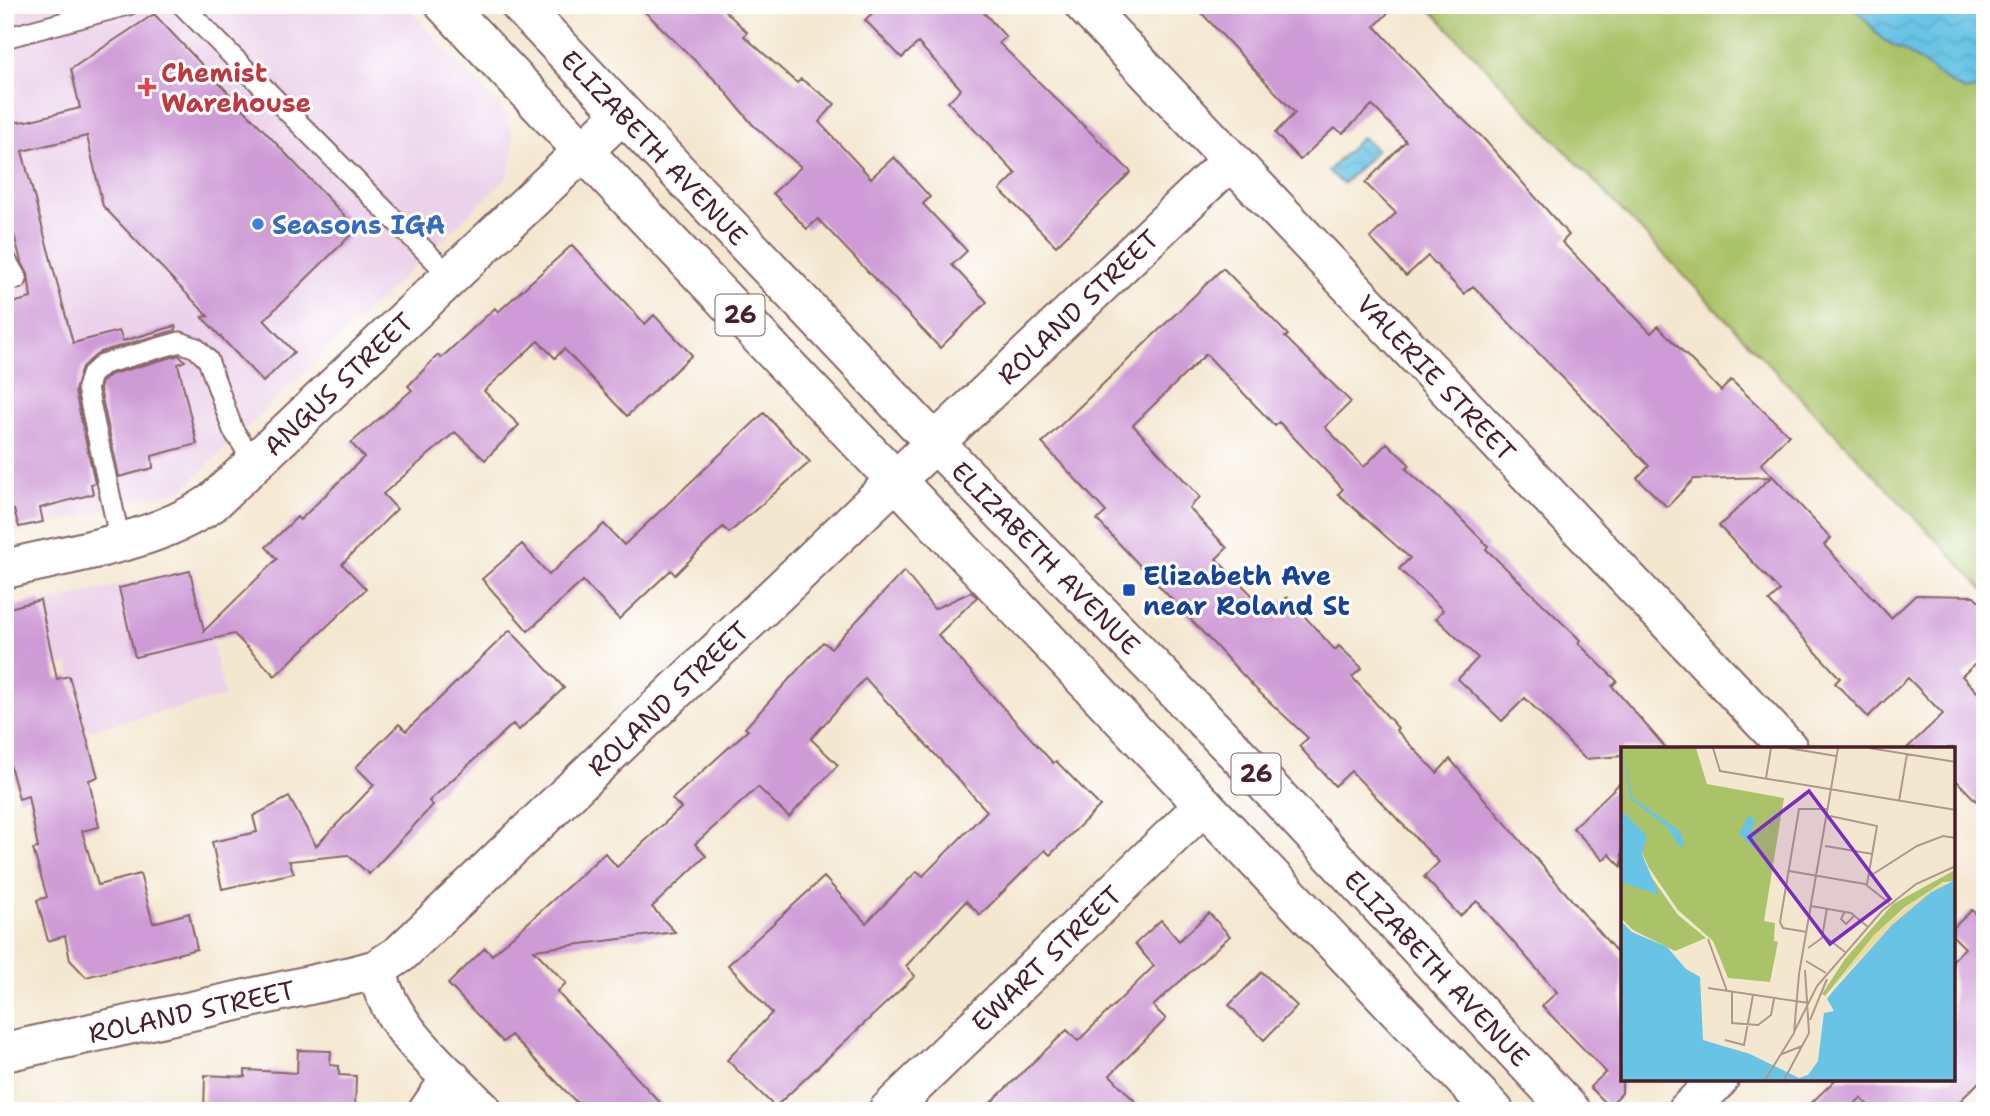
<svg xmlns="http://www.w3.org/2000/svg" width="1990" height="1116" viewBox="0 0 1990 1116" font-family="'Shantell Sans',sans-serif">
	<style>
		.built { fill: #ecd1ea }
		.green { fill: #aac369; stroke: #7a714a; stroke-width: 2 }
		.water { fill: url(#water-waves); stroke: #597188; stroke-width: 2 }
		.building { fill: #cf9bd7 }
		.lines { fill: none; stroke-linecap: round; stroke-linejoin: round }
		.service-casing { stroke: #866565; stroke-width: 23 }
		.minor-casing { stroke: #866565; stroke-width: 42 }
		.trunk-casing { stroke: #866565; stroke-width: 42 }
		.service { stroke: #fff; stroke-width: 19 }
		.minor { stroke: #fff; stroke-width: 38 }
		.trunk { stroke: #fff; stroke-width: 38 }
		.health-dot { fill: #e0444e; stroke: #fff; stroke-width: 2.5 }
		.shop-dot { fill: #3f7fe0; stroke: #fff; stroke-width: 2.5 }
		.transit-dot { fill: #1a4fb4; stroke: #fff; stroke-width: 2.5 }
		.labels { text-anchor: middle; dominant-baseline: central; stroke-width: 6; stroke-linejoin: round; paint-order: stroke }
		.shield { fill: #fff; stroke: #80626b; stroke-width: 2 }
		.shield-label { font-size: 24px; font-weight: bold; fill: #4a1f2b }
		.health-label { font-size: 26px; font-weight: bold; fill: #be3a42; stroke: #fff; text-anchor: start }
		.street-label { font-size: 26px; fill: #4a1f2b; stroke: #fff }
		.shop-label { font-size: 26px; font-weight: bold; fill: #366cbe; stroke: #fff; text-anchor: start }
		.transit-label { font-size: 26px; font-weight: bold; fill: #164399; stroke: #fff; text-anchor: start }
		.inset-road { fill: none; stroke: #b0978e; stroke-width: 2 }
		.view { fill: #7b2cbf; fill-opacity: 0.15; stroke: #7b2cbf; stroke-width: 3.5 }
		.inset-edge { fill: none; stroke: #4a1f2b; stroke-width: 3.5 }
	</style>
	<defs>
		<pattern id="water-waves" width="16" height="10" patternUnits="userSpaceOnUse" patternTransform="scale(1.75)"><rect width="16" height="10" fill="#68c3e5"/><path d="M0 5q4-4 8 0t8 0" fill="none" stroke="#5ca7c5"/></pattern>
	</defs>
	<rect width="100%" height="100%" fill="#fff"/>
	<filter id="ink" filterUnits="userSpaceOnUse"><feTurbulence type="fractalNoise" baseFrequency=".0143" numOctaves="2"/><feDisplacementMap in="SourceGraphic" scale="14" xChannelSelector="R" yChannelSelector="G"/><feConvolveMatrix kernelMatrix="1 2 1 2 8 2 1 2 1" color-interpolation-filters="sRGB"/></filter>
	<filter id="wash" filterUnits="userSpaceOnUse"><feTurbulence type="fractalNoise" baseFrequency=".00686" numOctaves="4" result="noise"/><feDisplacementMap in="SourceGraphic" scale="28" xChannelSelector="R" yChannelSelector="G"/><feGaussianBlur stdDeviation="1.57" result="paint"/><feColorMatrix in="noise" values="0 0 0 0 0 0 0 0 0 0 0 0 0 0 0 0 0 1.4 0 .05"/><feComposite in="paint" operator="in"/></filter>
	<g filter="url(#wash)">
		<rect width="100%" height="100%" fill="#f4e7d0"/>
		<!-- built -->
		<path class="built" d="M5,5H405L505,113L512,130L513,151L508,176L183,489L5,536Z
			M194,568L225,697L85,731L68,664L5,679V612Z"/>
		<!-- green -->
		<path class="green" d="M1426,5H1985V591Z"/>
		<!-- water -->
		<path class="water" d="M1852,5H1985V87L1965,91L1951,84L1907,52L1882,39Z
			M1362,137L1377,150L1343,184L1328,171Z"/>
		<g id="blocks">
			<!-- building -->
			<path class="building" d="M638,5H719L747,32L744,36L797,83L801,79L835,104L819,122L871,178L894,157L930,197L923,204L967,251L952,265L987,302L940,348L818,219L807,229L773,193L801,167L752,124L720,85Z
				M881,5H977L1006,37L999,43L1131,172L1056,246L1000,190L1016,174L948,102L961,89L918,43L902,58L865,20Z
				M1194,5H1396L1375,26L1439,97L1483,138L1569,235L1562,242L1651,333L1658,326L1721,391L1731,380L1789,435L1761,464L1831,538L1824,545L1891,618L1916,595L1974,596L1985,607V655L1962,676L1985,700V810L1953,777V748H1907L1943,714L1908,678L1868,717L1835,683L1840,678L1769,601L1780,591L1719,526L1771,477L1694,479L1667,507L1637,478L1649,466L1473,286L1464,294L1428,256L1406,276L1370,238L1396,213L1365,183L1406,141L1372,105L1343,133L1334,128L1300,160L1275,133L1295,113Z
				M154,14L357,229L264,320L294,352L263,382L202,317L208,316L103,206L87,136L22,151L73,343L119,331L123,341L175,326L176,330L100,352L82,367L75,391L95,483L91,484L93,494L40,508L43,522L19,527L14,510L5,512V305L31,298L28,274L21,261L10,220L5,222V123L27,121L80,108L71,69Z
				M572,245L645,324L654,315L692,355L627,416L564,349L555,358L538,341L484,391L519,425L485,460L455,432L383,494L397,509L342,564L366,589L275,676L234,634L135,657L119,588L190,571L204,631L277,559L266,547L297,517L300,520L364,457L351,443L412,390L408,386L438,355L441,358L495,308L498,312Z
				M1223,268L1288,335L1285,337L1351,402L1325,427L1364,467L1387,443L1410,465L1406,469L1454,512L1488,546L1486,549L1580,640L1578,643L1617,681L1612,686L1666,748H1622V756L1585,759L1525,698L1502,721L1458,679L1478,658L1436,618L1443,610L1399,569L1410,558L1338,494L1343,489L1279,422L1275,426L1206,354L1133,425L1200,497L1189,508L1227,548L1216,559L1270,613L1287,597L1335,650L1339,646L1362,668L1352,677L1398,728L1396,730L1437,773L1450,759L1622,958V1093L1609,1106L1590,1087L1606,1072L1542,1006L1557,992L1477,901L1460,916L1424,877L1439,862L1351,771L1335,786L1299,746L1308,738L1257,690L1097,520L1106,512L1042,443Z
				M179,355L185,361L178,364L197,444L152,456L153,468L119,477L100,389L102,382L109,375Z
				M764,413L810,462L729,533L723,527L675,575L671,570L619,619L583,581L528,631L482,579L522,544L549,575L604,524L624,545Z
				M904,571L934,609L971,592L977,597L938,635L1053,763L1056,761L1100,806L1050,855L1045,850L980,915L966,901L906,966L915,976L775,1107L727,1060L772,1013L728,965L824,877L866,923L917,871L923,876L987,811L865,678L811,739L838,765L789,817L758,787L695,844L706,856L652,907L675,932L534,950L566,983L557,992L668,1111H585L511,1035L503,1042L448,984L485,948L492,955L605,853L617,867L681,808L672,799L748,730L745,728L823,642L831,648Z
				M40,600L57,679L69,676L98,777L89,780L99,827L82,831L98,885L140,874L153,923L189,913L197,949L86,977L70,960L65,936L48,941L37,900L47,897L33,849L38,848L28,796L19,799L5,746V609Z
				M510,630L564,688L519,730L513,724L429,801L433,805L369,874L348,855L289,861L294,873L222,889L212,842L257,832L253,816L289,797L316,846L374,785L356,767L399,724L406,731Z
				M1622,781V867L1609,854L1603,860L1573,828Z
				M1972,910L1985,924V1076L1950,1111H1873L1861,1098L1847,1111H1803L1836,1079H1953V960L1965,948L1953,936V928Z
				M1209,913L1230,936L1153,1006L1166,1019L1110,1075L1144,1111H982L1067,1030L1078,1041L1154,966L1135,944L1161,920L1179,941Z
				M1262,972L1297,1006L1264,1040L1229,1005Z
				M298,1050L331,1051L330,1065L339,1066V1075L356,1076L355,1111H204L205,1075L245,1077V1070L297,1073Z"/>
		</g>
	</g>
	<g filter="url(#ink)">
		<use href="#blocks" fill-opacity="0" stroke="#866565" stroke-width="2"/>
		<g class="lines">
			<defs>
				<path id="service" d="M182,5L452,278
					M5,38L128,5
					M5,258L17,279
					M120,541L87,388L91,375L103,364L180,342L196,348L208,360L233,430L255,463"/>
				<g id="minor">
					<path id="s1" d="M1084,5L1788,748"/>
					<path id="s2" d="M5,569C74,552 153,543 212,503L622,114"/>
					<path d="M377,969C388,1027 444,1070 483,1111"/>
					<path id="s3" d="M5,1052L355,975L377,969L400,954L1231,160"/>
					<path d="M428,1111L451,1078"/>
					<path id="s4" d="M888,1111L1204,805"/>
					<path d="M1687,1111L1719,1079"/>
				</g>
				<g id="trunk">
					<path d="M445,5L1494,1111"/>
					<path id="s5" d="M520,5L935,443L1248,765L1571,1111"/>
				</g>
			</defs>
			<!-- service casing -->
			<use href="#service" class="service-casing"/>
			<!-- minor casing -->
			<use href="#minor" class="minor-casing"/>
			<!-- trunk casing -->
			<use href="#trunk" class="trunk-casing"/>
			<!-- service -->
			<use href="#service" class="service"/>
			<!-- minor -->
			<use href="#minor" class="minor"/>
			<!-- trunk -->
			<use href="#trunk" class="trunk"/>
		</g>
	</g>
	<!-- markers -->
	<path class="health-dot" d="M143.5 76.5h7v7h7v7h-7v7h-7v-7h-7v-7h7z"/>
	<circle class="shop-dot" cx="258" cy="224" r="7"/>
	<rect class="transit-dot" x="1122" y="583" width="14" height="14" rx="3.5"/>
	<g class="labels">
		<!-- shield labels -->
		<g class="shield">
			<rect x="715.5" y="294.5" width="49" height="41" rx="5"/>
			<rect x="1231.5" y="753.5" width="49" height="41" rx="5"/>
		</g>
		<g class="shield-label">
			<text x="740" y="315">26</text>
			<text x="1256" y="774">26</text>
		</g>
		<!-- health labels -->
		<g class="health-label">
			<text x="161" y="72">Chemist<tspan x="161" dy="30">Warehouse</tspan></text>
		</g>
		<!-- street labels -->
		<g class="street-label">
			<text stroke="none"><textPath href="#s5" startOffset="196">ELIZABETH AVENUE</textPath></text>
			<text stroke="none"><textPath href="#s3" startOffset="1346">ROLAND STREET</textPath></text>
			<text stroke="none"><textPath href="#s1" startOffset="513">VALERIE STREET</textPath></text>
			<text stroke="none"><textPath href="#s2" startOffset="392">ANGUS STREET</textPath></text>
			<text stroke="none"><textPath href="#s5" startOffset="763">ELIZABETH AVENUE</textPath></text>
			<text stroke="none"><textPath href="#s3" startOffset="779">ROLAND STREET</textPath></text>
			<text stroke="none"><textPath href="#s4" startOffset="220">EWART STREET</textPath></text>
			<text stroke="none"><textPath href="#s5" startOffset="1330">ELIZABETH AVENUE</textPath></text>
			<text stroke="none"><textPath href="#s3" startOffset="191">ROLAND STREET</textPath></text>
		</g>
		<!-- shop labels -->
		<g class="shop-label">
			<text x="272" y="224">Seasons IGA</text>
		</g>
		<!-- transit labels -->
		<g class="transit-label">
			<text x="1143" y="575">Elizabeth Ave<tspan x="1143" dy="30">near Roland St</tspan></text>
		</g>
	</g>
	<!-- overview -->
	<g transform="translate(1621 747)">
		<rect width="334" height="334" fill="#f4e7d0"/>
		<path d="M0,1H75L86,37L163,51L143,174L154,176L153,194L157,195L149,235L107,231L92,194L57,163L28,121L0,61Z" fill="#aac369"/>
		<path d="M0,65L27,125L57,168L85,191L54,204L12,183L0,171Z" fill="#aac369"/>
		<path d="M331,132L270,179L204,249L253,188L304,145Z" fill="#eeda9e"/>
		<path d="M334,123V134L322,135L284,160L253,188L204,249L201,247L224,212L272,157Z" fill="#aac369"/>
		<path d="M2,1L11,50L59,84L64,99H58L46,80L9,51ZM0,63L26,89L21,107L38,148L0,135ZM128,68L135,74L130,82L134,88L132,100L118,87ZM334,133V333H0V174L11,185L46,200L65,222L79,230L82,293L129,307L178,331L187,328L197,314L203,266L213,264L206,252L212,244L270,179L309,146Z" fill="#68c3e5"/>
		<path class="inset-road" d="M92,1L99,24L335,63M167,1L215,9M248,1L335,15M145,31L150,1M278,54L286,7M209,69L256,79L246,137M204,99L252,107M168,124L244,137L268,156M249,129L296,99L322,89L335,91M190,159L230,166L247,180M224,164L220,172L225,177L233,169M186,185L162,181L159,175L178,62H206M202,188L224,205M87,192L106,244M187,201L201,191L206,161M185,214L205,226M87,241L188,256M111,245V276L137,278L150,268L153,252M189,273L206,232M173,285L196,239L261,164L295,137L335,119M104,293L123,298L132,248M161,307L181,299M144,333L173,286L178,227L217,1M163,333L188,286L184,223"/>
		<path class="view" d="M188,44L269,152L209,197L128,90Z"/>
		<rect width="334" height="334" class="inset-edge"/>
	</g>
	<!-- margin -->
	<rect width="1990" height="1116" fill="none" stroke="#fff" stroke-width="28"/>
</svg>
